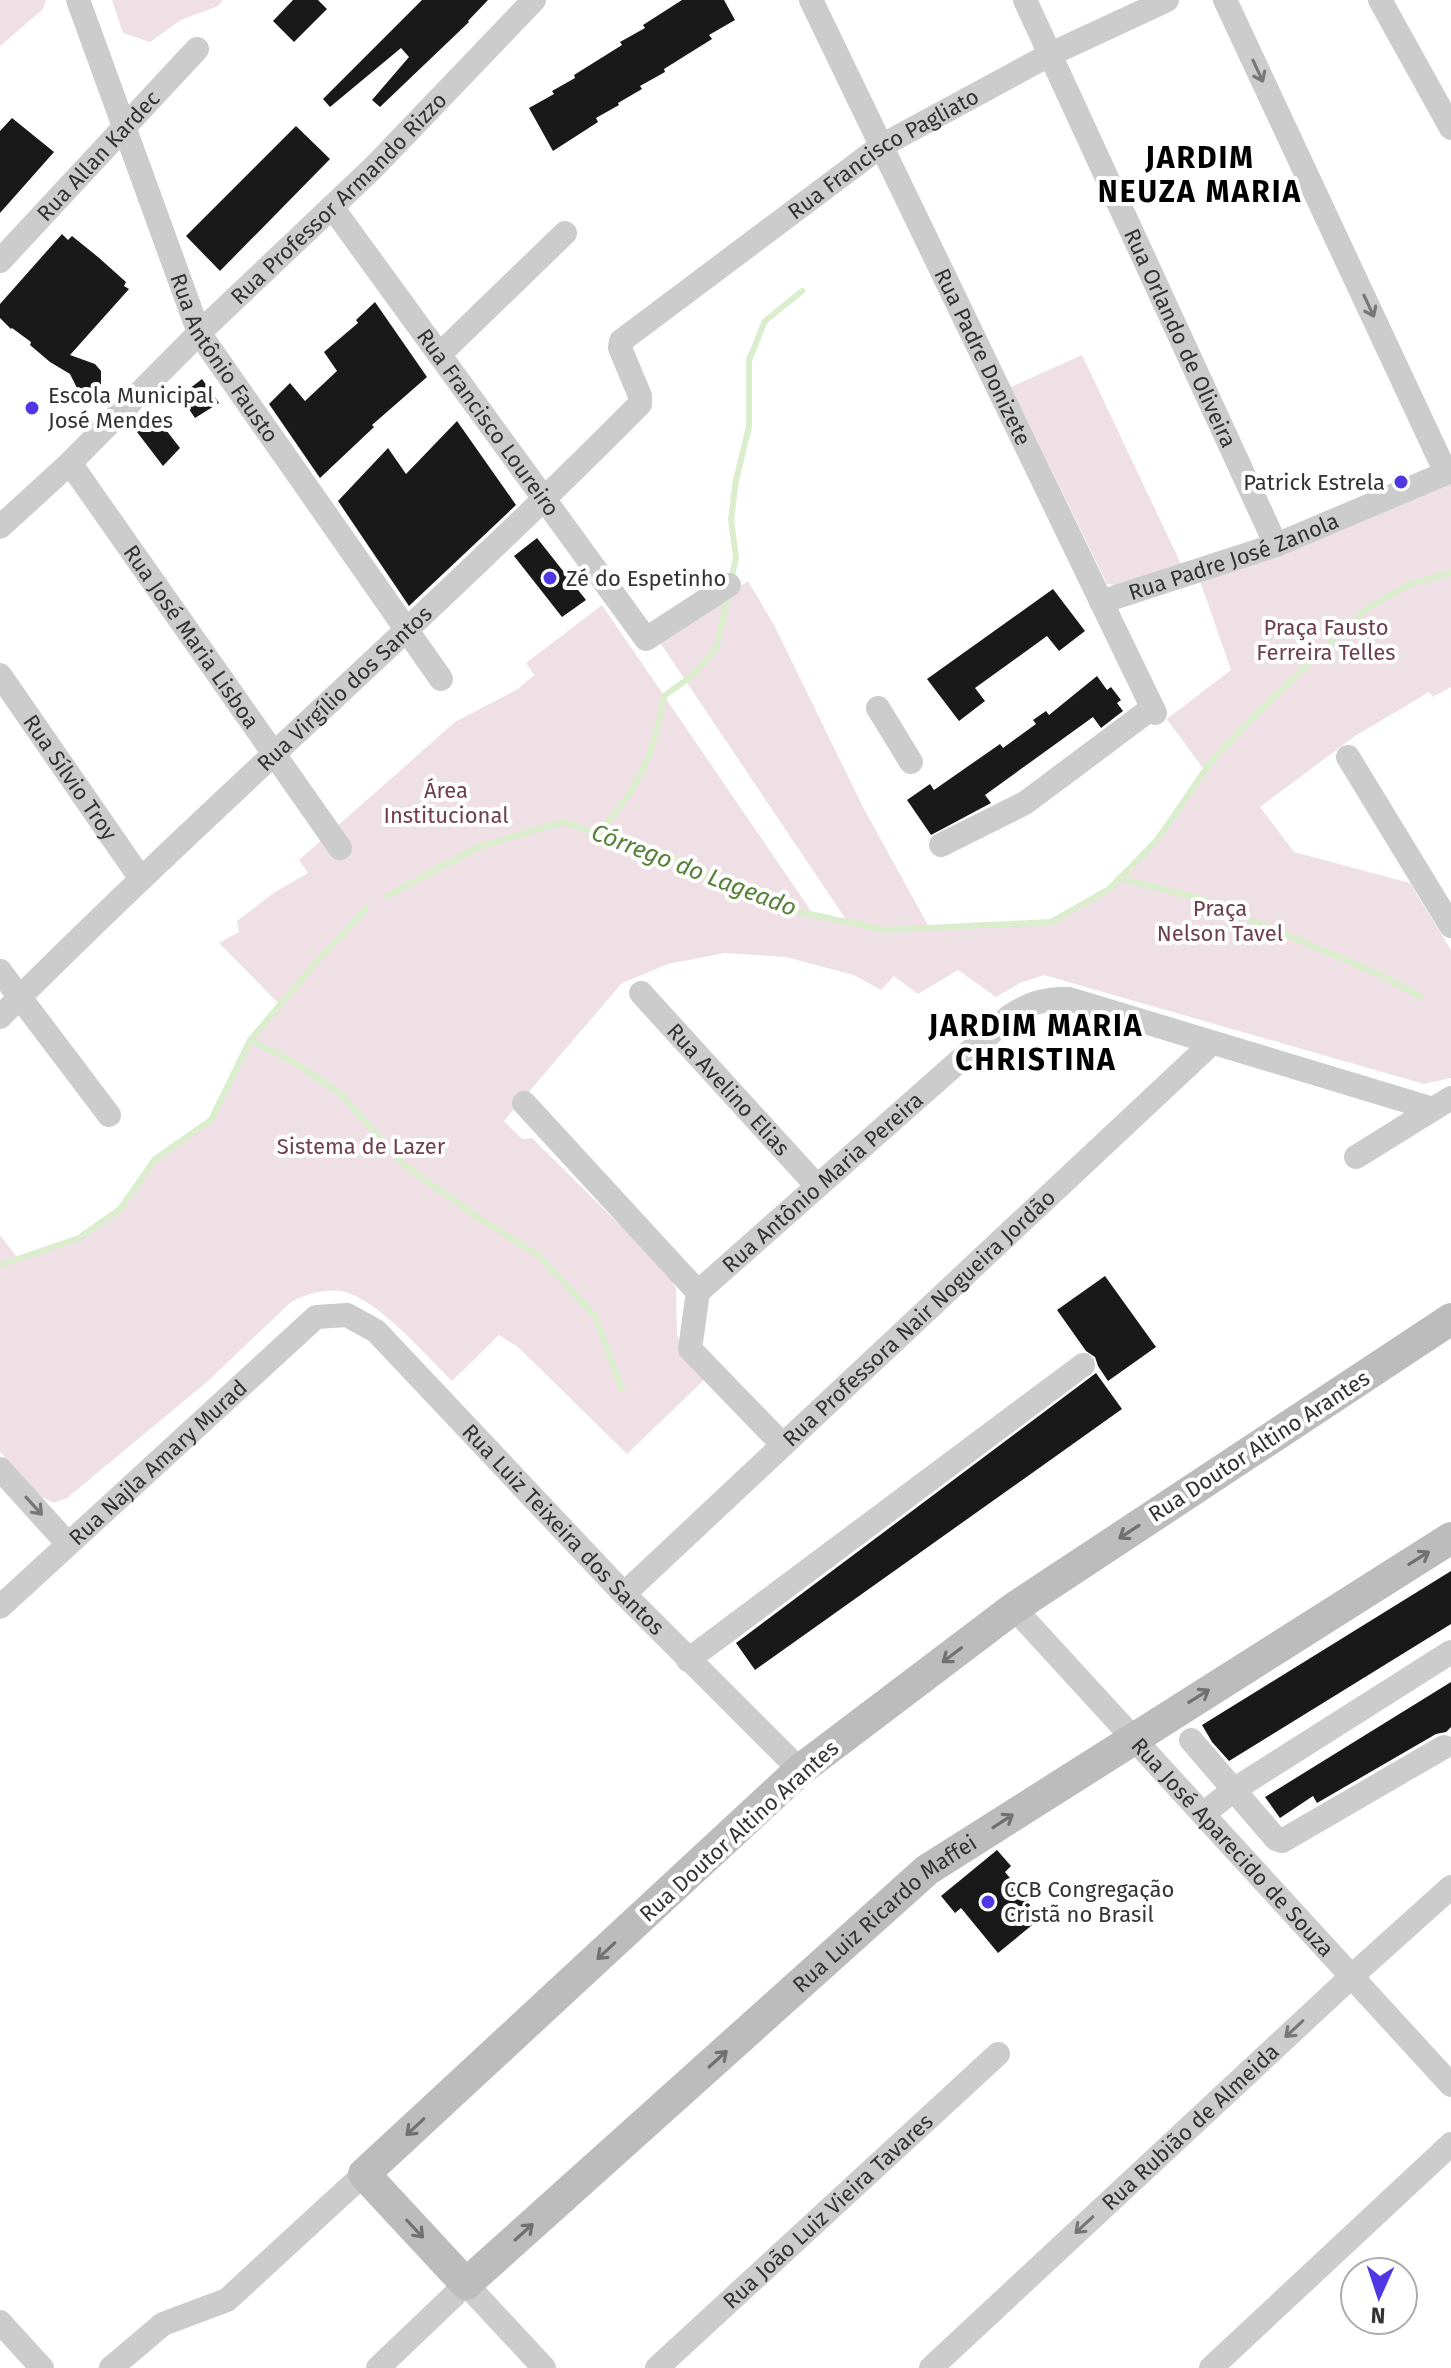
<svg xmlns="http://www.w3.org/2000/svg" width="1451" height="2368" viewBox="0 0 1451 2368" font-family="'Fira Sans',sans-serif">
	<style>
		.green { fill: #eee0e5 }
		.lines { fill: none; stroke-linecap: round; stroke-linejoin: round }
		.stream { stroke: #daedcd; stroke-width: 6 }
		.building { fill: #191919 }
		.street { stroke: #ccc; stroke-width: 24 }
		.secondary { stroke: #bcbcbc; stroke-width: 32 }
		.oneway { stroke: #777 }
		.oneway2 { stroke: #707070 }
		.poi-dot { fill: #4f38e4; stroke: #fff; stroke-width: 3 }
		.labels { text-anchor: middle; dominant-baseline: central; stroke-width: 8; stroke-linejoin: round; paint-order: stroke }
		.street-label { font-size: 22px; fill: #323232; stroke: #fff }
		.poi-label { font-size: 22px; fill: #323232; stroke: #fff; text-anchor: start }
		.park-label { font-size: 22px; fill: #6e3e4b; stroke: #fff }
		.water-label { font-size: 24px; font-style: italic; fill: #558138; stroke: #fff }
		.district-label { font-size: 30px; font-weight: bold; letter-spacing: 2px; fill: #000; stroke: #fff }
	</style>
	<rect width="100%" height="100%" fill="#fff"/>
	<!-- green -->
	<path class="green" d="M0,0H46L43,9L0,46Z
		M112,0H223L218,6L181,20L150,42L123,33Z
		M1082,355L1181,564L1123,586L1107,584L1011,387Z
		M1451,482V687L1433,697L1429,692L1355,736L1260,807L1294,852L1410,883L1451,950V1078L1424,1084L1044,975L1020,983L996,997L958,970L918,994L894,976L881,990L854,975L786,957L725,953L668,964L622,983L504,1121L522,1139L532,1138L666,1271L676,1288L677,1335L686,1354L706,1378L627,1454L518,1347L499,1335L452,1381C426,1355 385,1308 351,1294C332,1286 308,1293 291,1302L208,1381L67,1498L54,1503L40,1496L0,1452V1235L18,1259L79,1238L120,1209L155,1159L211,1120L250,1040L280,1005L219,943L239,932L237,921L275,892L308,873L299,860L455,722L518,689L534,675L526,663L602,605L813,914L847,921L659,641L748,581L774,625L864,809L929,927L1051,922L1109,889L1157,840L1205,771L1167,719L1231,670L1200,581Z"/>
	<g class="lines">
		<!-- stream -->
		<path class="stream" d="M731,580L736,558L731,519L736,480L749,427V360L765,321L802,291
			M598,833C640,786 652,758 664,696L693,675L716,649L728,595
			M1119,878L1202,899L1381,975L1421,997
			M387,896L478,847L563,822L675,859L777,907L884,930L1051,922L1109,889L1157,840L1210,763L1251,719L1366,609L1410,584L1451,573
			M250,1040L290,1060L340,1093L403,1164L479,1218L538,1255L595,1316L622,1389
			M0,1265L79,1238L120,1209L155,1159L211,1120L250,1040L314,965L366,909"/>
	</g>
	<!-- building -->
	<path class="building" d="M293,0H318L327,9L294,42L273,21Z
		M422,0H488L468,21L469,22L380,107L372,100L409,57L401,48L330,107L323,99Z
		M682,0H724L735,20L709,35L712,39L664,69L665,72L640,86L642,89L618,103L619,105L596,118L598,122L553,151L529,108L554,94L552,91L575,78L574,75L622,45L620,42L645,28L643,25Z
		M12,118L54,152L0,213V131Z
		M296,126L330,159L220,271L186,236Z
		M62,234L68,240L72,236L98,257L126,282L124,286L129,289L70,355L95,364L101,371V384L91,392L77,388L70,374L50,362L30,345L31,342L12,328L11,329L0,318V304Z
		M375,302L427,377L372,425L374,427L320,478L269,404L290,383L305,401L337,371L324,352L358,323L356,320Z
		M202,379L219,403L195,418L180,396Z
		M156,417L180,448L163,466L137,432Z
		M457,421L516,505L409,606L338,501L388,448L406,474Z
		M537,538L586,600L562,617L514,556Z
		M1053,589L1085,631L1059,651L1047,636L975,688L985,701L959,721L927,679Z
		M1097,676L1107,690L1111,687L1121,700L1117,703L1123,711L1101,728L1093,717L985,795L991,803L931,835L907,800L930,784L934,790L1000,744L1003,748L1036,724L1033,720L1046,711L1049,715Z
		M1105,1276L1156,1347L1108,1381L1098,1366L1095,1357L1086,1351L1057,1310Z
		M1096,1373L1122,1409L755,1670L736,1643Z
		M1451,1571V1624L1229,1761L1212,1742L1202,1725Z
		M1451,1682V1727L1446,1732L1436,1734L1317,1803L1313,1796L1280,1818L1265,1797Z
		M997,1850L1011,1866L1005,1872L1042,1917L998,1953L961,1908L955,1913L941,1896Z"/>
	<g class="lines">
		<!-- street -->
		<g class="street">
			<path id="s1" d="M78,0L199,333L441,679"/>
			<path id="s2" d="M811,0L1155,713"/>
			<path id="s3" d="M1025,0L1276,545"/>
			<path d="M1225,0L1446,473"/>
			<path d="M1380,0L1451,128"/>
			<path id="s4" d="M332,207L646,639L729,585"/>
			<path id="s5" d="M0,261L197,49"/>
			<path d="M440,354L565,233"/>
			<path id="s6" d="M70,463L340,848"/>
			<path id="s7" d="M0,527L70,463L199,333L374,167L534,0"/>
			<path id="s8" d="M1101,602L1276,545L1451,471"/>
			<path id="s9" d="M0,675L141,879"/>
			<path d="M878,708L911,762"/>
			<path d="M1348,757L1451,926"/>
			<path d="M941,845L1025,803L1152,708"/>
			<path d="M0,971L109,1115"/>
			<path id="s10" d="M641,993L816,1185"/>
			<path id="s11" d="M0,1017C208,808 432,614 640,404V396L620,348L621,341L881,146L1051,54L1167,0"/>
			<path d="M524,1103L698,1292L690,1349L783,1445"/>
			<path d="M1356,1157L1451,1098"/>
			<path id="s12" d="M698,1292L1010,1016C1030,1003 1045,998 1069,999L1433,1109"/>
			<path d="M0,1469L68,1544"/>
			<path id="s13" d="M624,1594L1212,1043"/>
			<path id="s14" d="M0,1607L316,1317L347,1315L376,1331L624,1594L800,1770"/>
			<path id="s15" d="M1014,1608L1451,2085"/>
			<path d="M688,1660L1083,1365"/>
			<path d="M1191,1740L1276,1839L1282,1841L1444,1747"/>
			<path d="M1203,1814L1235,1789L1451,1652"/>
			<path d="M0,2322L42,2368"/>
			<path d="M111,2368L163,2324L227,2300L364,2174"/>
			<path d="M378,2368L466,2284L544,2368"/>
			<path id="s16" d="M657,2368L998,2054"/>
			<path id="s17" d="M931,2368L1352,1976L1451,1887"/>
			<path d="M1211,2368L1451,2144"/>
		</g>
		<!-- secondary -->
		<path class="secondary" id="s18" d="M1451,1319L1014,1608L800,1770L364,2174L466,2284L927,1870L1451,1538"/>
	</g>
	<!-- one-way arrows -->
	<defs><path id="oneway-shaft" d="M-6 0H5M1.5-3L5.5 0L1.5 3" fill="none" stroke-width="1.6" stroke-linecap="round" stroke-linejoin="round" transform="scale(2)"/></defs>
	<g class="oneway">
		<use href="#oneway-shaft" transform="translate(1258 71) rotate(65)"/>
		<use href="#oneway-shaft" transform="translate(1369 306) rotate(65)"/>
		<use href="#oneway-shaft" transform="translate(34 1506) rotate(48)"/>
		<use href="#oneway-shaft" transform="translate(1294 2029) rotate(137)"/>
		<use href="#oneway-shaft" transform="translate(1084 2225) rotate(137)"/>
	</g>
	<g class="oneway2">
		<use href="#oneway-shaft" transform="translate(1129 1532) rotate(147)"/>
		<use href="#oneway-shaft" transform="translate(1419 1558) rotate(-32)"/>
		<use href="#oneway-shaft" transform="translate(952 1655) rotate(143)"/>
		<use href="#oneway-shaft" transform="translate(1199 1696) rotate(-32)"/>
		<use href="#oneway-shaft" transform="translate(1003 1821) rotate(-33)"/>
		<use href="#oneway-shaft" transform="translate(606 1951) rotate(137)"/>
		<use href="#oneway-shaft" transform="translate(718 2059) rotate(-42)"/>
		<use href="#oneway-shaft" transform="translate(415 2127) rotate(137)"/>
		<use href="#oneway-shaft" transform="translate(415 2229) rotate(47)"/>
		<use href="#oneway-shaft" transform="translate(524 2232) rotate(-42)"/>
	</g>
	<!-- markers -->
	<g class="poi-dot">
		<circle cx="32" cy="408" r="8"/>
		<circle cx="1401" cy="482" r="8"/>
		<circle cx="550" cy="578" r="8"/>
		<circle cx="988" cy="1902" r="8"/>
	</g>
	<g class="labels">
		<!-- street labels -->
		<g class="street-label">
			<text stroke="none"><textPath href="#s5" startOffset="144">Rua Allan Kardec</textPath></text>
			<text stroke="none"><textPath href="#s11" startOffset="1276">Rua Francisco Pagliato</textPath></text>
			<text stroke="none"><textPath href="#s7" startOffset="472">Rua Professor Armando Rizzo</textPath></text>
			<text stroke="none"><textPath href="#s3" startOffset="372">Rua Orlando de Oliveira</textPath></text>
			<text stroke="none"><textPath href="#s1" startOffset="388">Rua Antônio Fausto</textPath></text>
			<text stroke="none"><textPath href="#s2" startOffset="396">Rua Padre Donizete</textPath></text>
			<text stroke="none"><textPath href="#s4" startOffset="266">Rua Francisco Loureiro</textPath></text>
			<text stroke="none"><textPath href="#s8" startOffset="140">Rua Padre José Zanola</textPath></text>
			<text stroke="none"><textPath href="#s6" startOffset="212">Rua José Maria Lisboa</textPath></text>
			<text stroke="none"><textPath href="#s11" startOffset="476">Rua Virgílio dos Santos</textPath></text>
			<text stroke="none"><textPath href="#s9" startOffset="124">Rua Sílvio Troy</textPath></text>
			<text stroke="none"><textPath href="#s10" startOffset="130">Rua Avelino Elias</textPath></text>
			<text stroke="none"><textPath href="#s12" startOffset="166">Rua Antônio Maria Pereira</textPath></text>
			<text stroke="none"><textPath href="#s13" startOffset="404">Rua Professora Nair Nogueira Jordão</textPath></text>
			<text transform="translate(1259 1446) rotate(-33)">Rua Doutor Altino Arantes</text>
			<text stroke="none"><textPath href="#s14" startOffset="214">Rua Najla Amary Murad</textPath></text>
			<text stroke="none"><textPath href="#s14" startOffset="766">Rua Luiz Teixeira dos Santos</textPath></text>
			<text transform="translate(739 1831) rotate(-42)">Rua Doutor Altino Arantes</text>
			<text stroke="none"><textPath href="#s15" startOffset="324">Rua José Aparecido de Souza</textPath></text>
			<text stroke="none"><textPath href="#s18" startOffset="2096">Rua Luiz Ricardo Maffei</textPath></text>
			<text stroke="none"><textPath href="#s17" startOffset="354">Rua Rubião de Almeida</textPath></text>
			<text stroke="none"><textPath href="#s16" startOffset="232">Rua João Luiz Vieira Tavares</textPath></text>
		</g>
		<!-- poi labels -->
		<g class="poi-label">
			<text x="48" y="395">Escola Municipal<tspan x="48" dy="25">José Mendes</tspan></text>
			<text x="1385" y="482" text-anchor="end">Patrick Estrela</text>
			<text x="566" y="578">Zé do Espetinho</text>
			<text x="1004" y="1889">CCB Congregação<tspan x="1004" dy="25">Cristã no Brasil</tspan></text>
		</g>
		<!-- park labels -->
		<g class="park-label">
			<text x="1326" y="627">Praça Fausto<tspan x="1326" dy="25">Ferreira Telles</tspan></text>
			<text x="446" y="790">Área<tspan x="446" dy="25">Institucional</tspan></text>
			<text x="1220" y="908">Praça<tspan x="1220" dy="25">Nelson Tavel</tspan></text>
			<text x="361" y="1146">Sistema de Lazer</text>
		</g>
		<!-- water labels -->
		<g class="water-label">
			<text transform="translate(694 870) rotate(21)">Córrego do Lageado</text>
		</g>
		<!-- district labels -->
		<g class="district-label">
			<text x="1200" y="158">JARDIM<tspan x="1200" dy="34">NEUZA MARIA</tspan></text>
			<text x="1036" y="1026">JARDIM MARIA<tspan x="1036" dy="34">CHRISTINA</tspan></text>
		</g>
	</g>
	<!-- north arrow -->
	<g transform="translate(1379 2296) rotate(183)"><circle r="38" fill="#ffffff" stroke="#adadad" stroke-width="2"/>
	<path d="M0-6L14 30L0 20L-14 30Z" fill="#4f38e4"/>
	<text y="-12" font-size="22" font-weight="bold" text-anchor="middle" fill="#323232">N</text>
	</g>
</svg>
